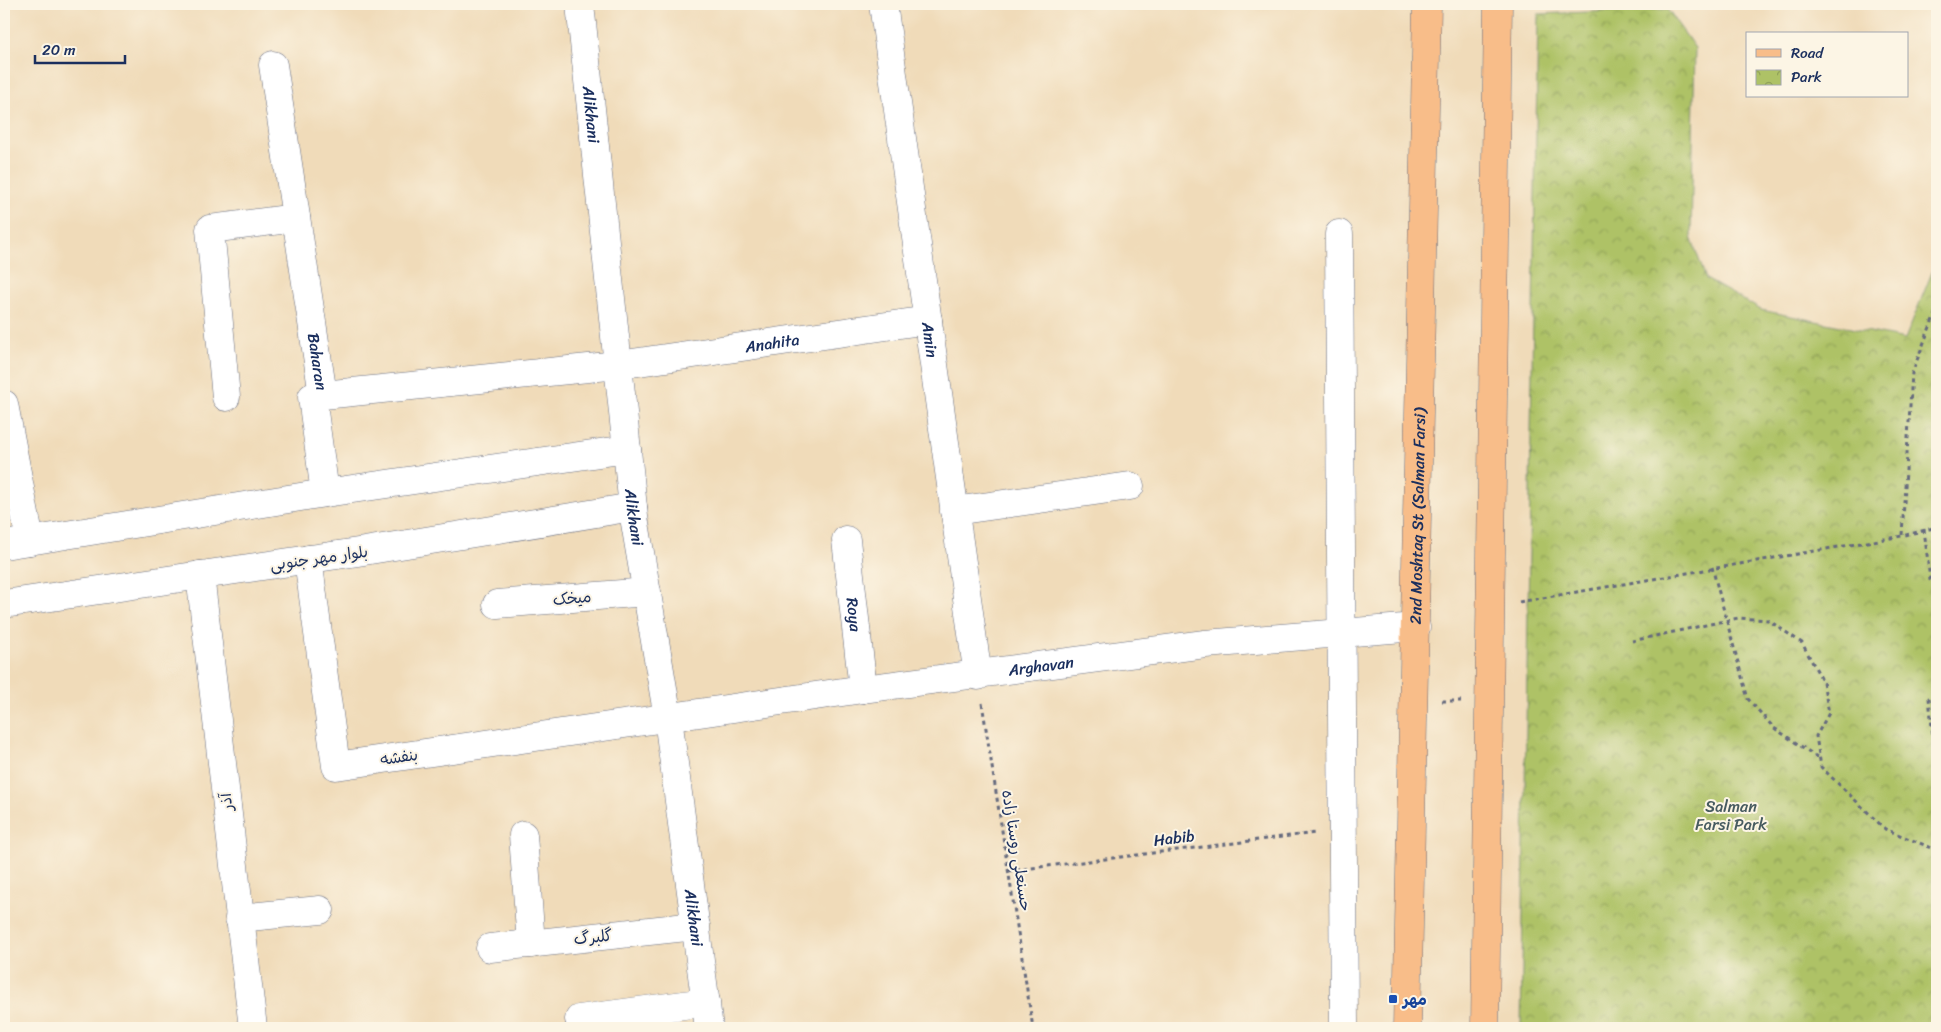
<svg xmlns="http://www.w3.org/2000/svg" width="1941" height="1032" viewBox="0 0 1941 1032" font-family="Sriracha,'Playpen Sans Arabic',sans-serif">
	<style>
		.park { fill: url(#park-crowns); stroke: #647862 }
		.lines { fill: none; stroke-linecap: round; stroke-linejoin: round }
		.minor-casing { stroke: #666b7e; stroke-width: 29 }
		.major-casing { stroke: #666b7e; stroke-width: 29 }
		.path { stroke: #666b7e; stroke-width: 3; stroke-dasharray: 4 4; stroke-linecap: butt }
		.minor { stroke: #fff; stroke-width: 28 }
		.major { stroke: #f8bd89; stroke-width: 28 }
		.transit-dot { fill: #1a4fb4; stroke: #fcf5e5; stroke-width: 2 }
		.labels { text-anchor: middle; dominant-baseline: central; stroke-width: 4; stroke-linejoin: round; paint-order: stroke }
		.street-label { font-size: 16px; fill: #1b2f5e; stroke: #fcf5e5 }
		.park-label { font-size: 16px; fill: #475b60; stroke: #fcf5e5 }
		.transit-label { font-size: 16px; font-weight: bold; fill: #164399; stroke: #fcf5e5; text-anchor: start }
	</style>
	<defs>
		<pattern id="park-crowns" width="20" height="18" patternUnits="userSpaceOnUse" patternTransform="scale(1.25)"><rect width="20" height="18" fill="#aec266"/><path d="M2 6a3 3 0 1 1 6 0M12 15a3 3 0 1 1 6 0" fill="none" stroke="#8d9e57"/></pattern>
	</defs>
	<rect width="100%" height="100%" fill="#fcf5e5"/>
	<filter id="ink" filterUnits="userSpaceOnUse"><feTurbulence type="fractalNoise" baseFrequency=".02" numOctaves="2"/><feDisplacementMap in="SourceGraphic" scale="10" xChannelSelector="R" yChannelSelector="G"/><feConvolveMatrix kernelMatrix="1 2 1 2 8 2 1 2 1" color-interpolation-filters="sRGB"/></filter>
	<filter id="wash" filterUnits="userSpaceOnUse"><feTurbulence type="fractalNoise" baseFrequency=".0096" numOctaves="4" result="noise"/><feDisplacementMap in="SourceGraphic" scale="20" xChannelSelector="R" yChannelSelector="G"/><feGaussianBlur stdDeviation="1.12" result="paint"/><feColorMatrix in="noise" values="0 0 0 0 0 0 0 0 0 0 0 0 0 0 0 0 0 1.4 0 .05"/><feComposite in="paint" operator="in"/></filter>
	<g filter="url(#wash)">
		<rect width="100%" height="100%" fill="#f0dbb9"/>
		<!-- park -->
		<path class="park" d="M1667,9L1695,48L1691,237L1706,279L1761,310L1905,339L1937,260V1028H1521L1538,14Z"/>
	</g>
	<g filter="url(#ink)">
		<g class="lines">
			<defs>
				<g id="minor">
					<path id="s1" d="M580,4L634,517L668,718L709,1028"/>
					<path id="s2" d="M883,4L978,676"/>
					<path id="s3" d="M273,65L323,395L618,365L928,320"/>
					<path d="M1339,234L1344,1028"/>
					<path d="M323,395L312,397L325,493"/>
					<path d="M226,397L210,229L296,218"/>
					<path d="M4,404L30,541"/>
					<path d="M954,511L1130,486"/>
					<path id="s4" d="M846,540L863,689"/>
					<path d="M4,545L325,493L627,449"/>
					<path id="s5" d="M308,559L336,766L863,689L1205,644L1416,627"/>
					<path d="M200,575L253,1028"/>
					<path d="M4,604L358,552L633,507"/>
					<path d="M497,604L647,592"/>
					<path d="M523,835L531,944"/>
					<path d="M239,918L320,910"/>
					<path d="M490,948L696,926"/>
					<path d="M579,1019L706,1002"/>
				</g>
				<g id="major">
					<path id="s6" d="M1407,1028L1427,4"/>
					<path d="M1485,1028L1498,4"/>
				</g>
			</defs>
			<!-- minor casing -->
			<use href="#minor" class="minor-casing"/>
			<!-- major casing -->
			<use href="#major" class="major-casing"/>
			<!-- path -->
			<path class="path" d="M1924,529L1930,580L1937,588
				M1902,535L1912,373L1937,309
				M1712,567L1748,699L1774,728L1820,759
				M1519,602L1902,536L1937,527
				M1632,641L1738,618L1768,620L1802,643L1823,682L1829,713L1816,736L1821,767L1885,829L1937,850
				M1937,696L1929,698L1937,776
				M1442,701H1461
				M982,703L1033,1028
				M1008,871L1315,833"/>
			<!-- minor -->
			<use href="#minor" class="minor"/>
			<!-- major -->
			<use href="#major" class="major"/>
		</g>
	</g>
	<!-- markers -->
	<rect class="transit-dot" x="1388" y="994" width="10" height="10" rx="2.5"/>
	<g class="labels">
		<!-- street labels -->
		<g class="street-label">
			<text stroke="none"><textPath href="#s1" startOffset="111">Alikhani</textPath></text>
			<text stroke="none"><textPath href="#s2" startOffset="339">Amin</textPath></text>
			<text stroke="none"><textPath href="#s3" startOffset="786">Anahita</textPath></text>
			<text stroke="none"><textPath href="#s3" startOffset="300">Baharan</textPath></text>
			<text stroke="none"><textPath href="#s6" startOffset="512">2nd Moshtaq St (Salman Farsi)</textPath></text>
			<text stroke="none"><textPath href="#s1" startOffset="516">Alikhani</textPath></text>
			<text transform="translate(319 558) rotate(-8)">بلوار مهر جنوبی</text>
			<text transform="translate(572 598) rotate(-5)">میخک</text>
			<text stroke="none"><textPath href="#s4" startOffset="75">Roya</textPath></text>
			<text stroke="none"><textPath href="#s5" startOffset="921">Arghavan</textPath></text>
			<text transform="translate(399 757) rotate(-8)">بنفشه</text>
			<text transform="translate(226 802) rotate(-96)">آذر</text>
			<text transform="translate(1174 838) rotate(-7)">Habib</text>
			<text transform="translate(1017 850) rotate(81)">حسنعلی روستا زاده</text>
			<text stroke="none"><textPath href="#s1" startOffset="921">Alikhani</textPath></text>
			<text transform="translate(593 937) rotate(-6)">گلبرگ</text>
		</g>
		<!-- park labels -->
		<g class="park-label">
			<text x="1731" y="806">Salman<tspan x="1731" dy="18">Farsi Park</tspan></text>
		</g>
		<!-- transit labels -->
		<g class="transit-label">
			<text x="1403" y="999">مهر</text>
		</g>
	</g>
	<!-- margin -->
	<rect width="1941" height="1032" fill="none" stroke="#fcf5e5" stroke-width="20"/>
	<!-- legend -->
	<rect x="1746" y="32" width="162" height="65" fill="#fcf5e5" stroke="#a2a6af"/>
	<rect x="1756" y="49" width="25" height="8" fill="#f8bd89" stroke="#a2a6af"/>
	<text x="1791" y="58" font-size="15" fill="#1b2f5e">Road</text>
	<rect x="1756" y="70" width="25" height="15" fill="url(#park-crowns)" stroke="#a2a6af"/>
	<text x="1791" y="82" font-size="15" fill="#1b2f5e">Park</text>
	<!-- scale -->
	<path d="M35 55v8h90v-8" fill="none" stroke="#1b2f5e" stroke-width="2.5"/>
	<text x="42" y="55" font-size="15" fill="#1b2f5e" stroke="#fcf5e5" stroke-width="4" paint-order="stroke">20 m</text>
</svg>
